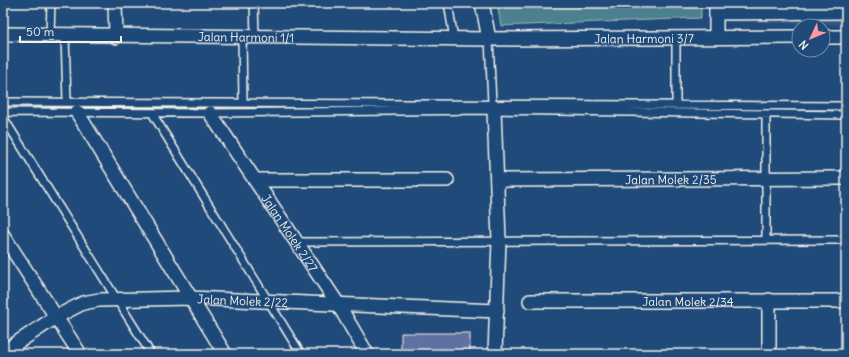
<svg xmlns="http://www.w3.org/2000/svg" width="849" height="357" viewBox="0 0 849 357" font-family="Delius,sans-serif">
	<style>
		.built { fill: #325685 }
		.green { fill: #4c818e; stroke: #a0b9bb }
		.building { fill: #5f71a0; stroke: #f4f1e8 }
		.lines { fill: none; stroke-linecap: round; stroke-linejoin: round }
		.service-casing { stroke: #f4f1e8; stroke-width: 10 }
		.minor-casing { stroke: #f4f1e8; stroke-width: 16 }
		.service { stroke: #1f4a7a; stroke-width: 7 }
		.minor { stroke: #1f4a7a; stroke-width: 13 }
		.labels { text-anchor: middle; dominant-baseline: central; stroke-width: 3.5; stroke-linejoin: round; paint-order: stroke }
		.street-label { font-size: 12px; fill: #f4f1e8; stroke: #1f4a7a }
	</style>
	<rect width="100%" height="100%" fill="#1f4a7a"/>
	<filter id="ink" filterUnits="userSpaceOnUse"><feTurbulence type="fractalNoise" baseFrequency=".025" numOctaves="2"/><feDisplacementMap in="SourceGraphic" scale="8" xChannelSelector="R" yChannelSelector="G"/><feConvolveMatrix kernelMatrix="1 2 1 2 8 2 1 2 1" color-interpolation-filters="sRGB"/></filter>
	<g filter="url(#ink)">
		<!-- built -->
		<path class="built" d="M709,3H846V25L709,21Z"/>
		<!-- green -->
		<path class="green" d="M497,3H701V18L501,26Z"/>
		<!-- building -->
		<path class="building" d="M401,333H470V354H401Z"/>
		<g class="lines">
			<defs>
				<path id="service" d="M254,3L255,36
					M448,3L454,39
					M50,35L51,3
					M65,35L67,102
					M242,36L243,103
					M676,38V105
					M489,39L492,103
					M3,102L846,106
					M3,112L210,113L494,110L846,115
					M152,113L301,354
					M766,114V240
					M3,117L151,354
					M296,242L846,240"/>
				<g id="minor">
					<path d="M115,3L116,37"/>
					<path d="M482,3L489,39"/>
					<path d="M716,3V37"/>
					<path d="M716,13L846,12"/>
					<path id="s1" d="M3,34L489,39L799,37"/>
					<path d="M823,37H846"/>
					<path d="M494,110L499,240L495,354"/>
					<path d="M77,112L225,354"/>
					<path id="s2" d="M210,113L338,304L367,354"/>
					<path d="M255,180H447"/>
					<path id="s3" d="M497,180L846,178"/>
					<path d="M3,235L80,354"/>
					<path d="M769,300V354"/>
					<path id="s4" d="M530,301H846"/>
					<path id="s5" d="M3,352L56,317L83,303L99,300L190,298L497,311"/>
				</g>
			</defs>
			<!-- service casing -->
			<use href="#service" class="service-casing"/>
			<!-- minor casing -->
			<use href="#minor" class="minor-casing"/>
			<!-- service -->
			<use href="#service" class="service"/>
			<!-- minor -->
			<use href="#minor" class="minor"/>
		</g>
	</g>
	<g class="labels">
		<!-- street labels -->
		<g class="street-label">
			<text stroke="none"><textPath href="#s1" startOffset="243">Jalan Harmoni 1/1</textPath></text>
			<text stroke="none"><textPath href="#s1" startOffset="641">Jalan Harmoni 3/7</textPath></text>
			<text stroke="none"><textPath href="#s3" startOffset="174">Jalan Molek 2/35</textPath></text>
			<text stroke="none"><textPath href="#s2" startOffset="144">Jalan Molek 2/27</textPath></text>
			<text stroke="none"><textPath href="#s5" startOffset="254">Jalan Molek 2/22</textPath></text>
			<text stroke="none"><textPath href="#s4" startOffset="158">Jalan Molek 2/34</textPath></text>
		</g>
	</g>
	<!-- margin -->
	<rect width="849" height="357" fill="none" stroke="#1f4a7a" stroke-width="16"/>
	<rect x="8" y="8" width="833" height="341" fill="none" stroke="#f4f1e8" stroke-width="1.5" filter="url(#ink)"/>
	<!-- north arrow -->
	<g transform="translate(811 38) rotate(226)"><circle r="19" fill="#1f4a7a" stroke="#748da6"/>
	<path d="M0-3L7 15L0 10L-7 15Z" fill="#ff9aa2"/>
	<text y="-6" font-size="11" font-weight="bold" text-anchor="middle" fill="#f4f1e8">N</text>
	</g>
	<!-- scale -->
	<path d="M20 36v6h101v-6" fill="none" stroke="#f4f1e8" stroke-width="2"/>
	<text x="26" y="36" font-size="12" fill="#f4f1e8" stroke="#1f4a7a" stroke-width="3" paint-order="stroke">50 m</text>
</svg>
